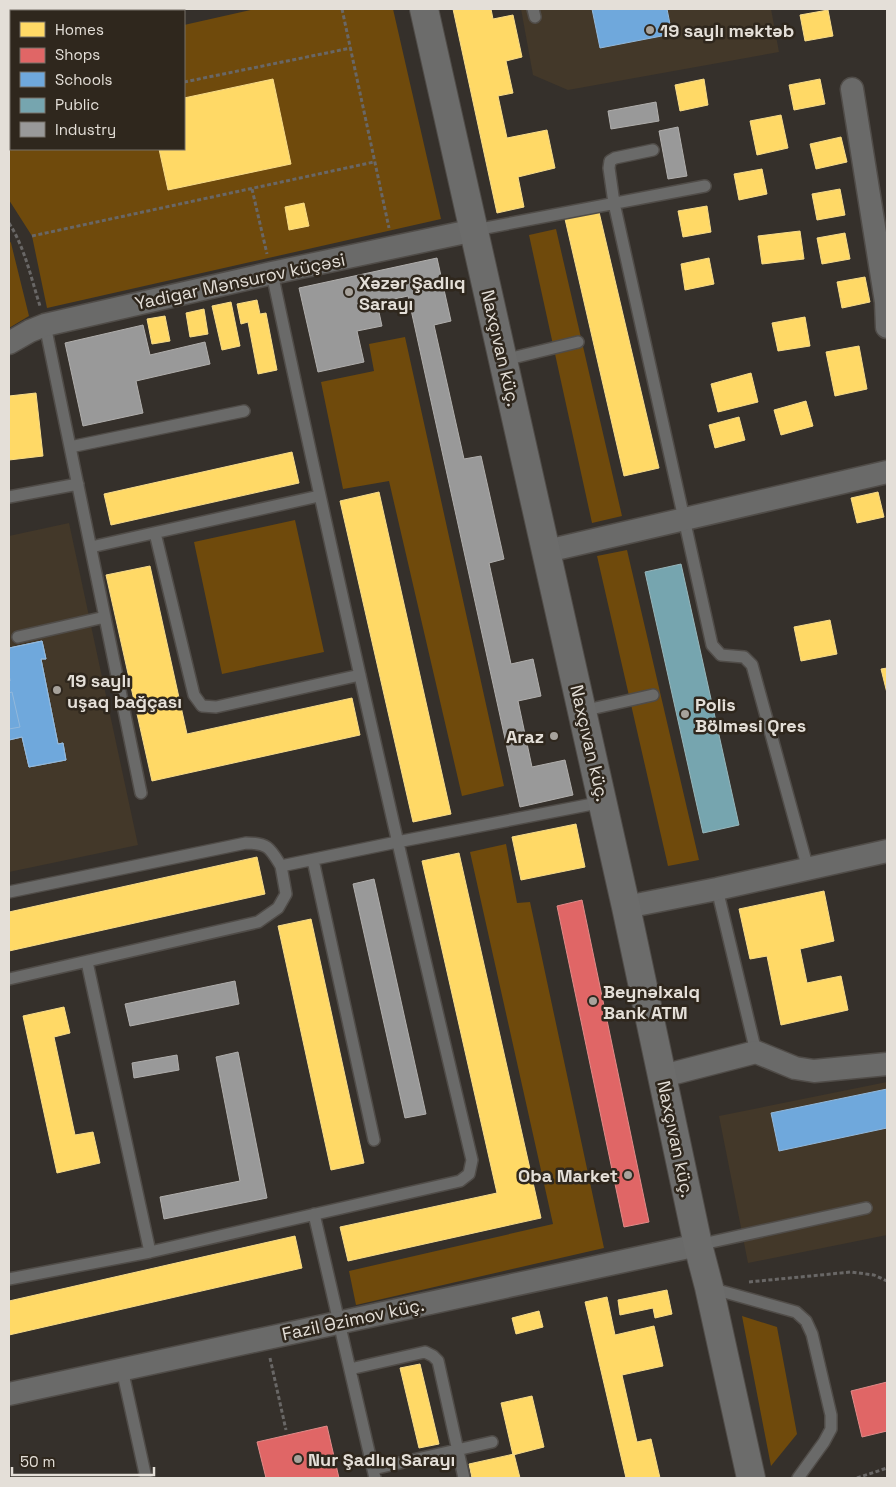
<svg xmlns="http://www.w3.org/2000/svg" width="896" height="1487" viewBox="0 0 896 1487" font-family="'Space Grotesk',sans-serif">
	<style>
		.built { fill: #433829 }
		.green { fill: #6f4a0c }
		.homes { fill: #ffd966; stroke: #f7db88 }
		.shops { fill: #e06666; stroke: #e18a88 }
		.schools { fill: #6fa8dc; stroke: #92b8db }
		.public { fill: #76a5af; stroke: #97b6bb }
		.industry { fill: #999; stroke: #b0aeac }
		.lines { fill: none; stroke-linecap: round; stroke-linejoin: round }
		.lane-casing { stroke: #504c48; stroke-width: 14 }
		.street-casing { stroke: #504c48; stroke-width: 25 }
		.secondary-casing { stroke: #504c48; stroke-width: 30 }
		.path { stroke: #696766; stroke-width: 3; stroke-dasharray: 4 2.5; stroke-linecap: butt }
		.lane { stroke: #6a6a69; stroke-width: 11 }
		.street { stroke: #6a6a69; stroke-width: 22 }
		.secondary { stroke: #6c6c6b; stroke-width: 28 }
		.poi-dot { fill: #a7a29b; stroke: #2f271d; stroke-width: 2 }
		.labels { text-anchor: middle; dominant-baseline: central; stroke-width: 5; stroke-linejoin: round; paint-order: stroke }
		.poi-label { font-size: 18px; font-weight: bold; fill: #e4dfd8; stroke: #2f271d; text-anchor: start }
		.street-label { font-size: 18px; fill: #e4dfd8; stroke: #2f271d }
	</style>
	<rect width="100%" height="100%" fill="#35302b"/>
	<!-- built -->
	<path class="built" d="M521,9H771L779,52L568,90L533,75Z
		M69,523L138,845L9,872V536Z
		M887,1082V1235L748,1263L719,1116Z"/>
	<!-- green -->
	<path class="green" d="M255,9H393L441,219L47,308L32,236L9,200V66L11,65V149H184V25Z
		M556,229L622,516L592,523L529,235Z
		M9,240L11,243L29,316L9,328Z
		M405,337L504,786L462,796L389,481L343,489L321,382L374,371L369,344Z
		M295,520L324,652L222,674L194,542Z
		M627,550L699,860L668,866L597,556Z
		M506,844L517,903L530,902L604,1248L356,1305L349,1271L553,1224L470,852Z
		M742,1316L777,1327L797,1434L771,1466Z"/>
	<!-- homes -->
	<path class="homes" d="M9,9H16V11H11V14H9Z
		M453,9H491L493,19L513,15L522,57L506,61L513,93L498,96L507,138L547,130L555,168L518,177L524,207L497,213Z
		M828,10L833,36L805,41L800,15Z
		M273,79L291,164L168,190L159,149H184V98Z
		M704,79L708,105L680,111L675,85Z
		M820,79L825,104L794,110L789,85Z
		M781,115L788,148L757,155L750,121Z
		M841,137L847,162L816,169L810,144Z
		M762,169L767,194L739,200L734,174Z
		M840,189L845,215L817,220L812,194Z
		M304,203L309,226L289,230L285,207Z
		M707,206L711,232L683,237L678,211Z
		M599,212L659,468L624,476L565,219Z
		M800,231L804,259L762,264L758,236Z
		M845,233L850,259L822,264L817,238Z
		M709,258L714,284L685,290L681,264Z
		M865,277L870,302L842,308L837,282Z
		M257,300L260,314L266,313L277,370L258,374L248,322L241,324L237,304Z
		M231,302L240,346L222,350L212,306Z
		M204,309L208,334L190,337L186,313Z
		M165,316L170,341L152,344L147,319Z
		M805,317L810,346L778,351L772,323Z
		M859,346L867,389L835,396L826,352Z
		M751,373L758,402L718,412L711,384Z
		M36,393L43,456L9,460V396Z
		M806,401L813,426L781,435L774,410Z
		M739,417L745,440L715,448L709,425Z
		M292,452L299,483L111,525L104,494Z
		M379,492L451,814L413,822L340,501Z
		M878,492L884,517L857,523L851,498Z
		M150,566L187,734L352,698L360,735L152,781L106,575Z
		M830,620L837,654L801,661L794,627Z
		M887,668V693L881,669Z
		M576,824L585,867L521,880L512,837Z
		M459,853L541,1218L348,1261L340,1227L497,1193L422,861Z
		M257,857L265,894L9,951V912Z
		M824,891L834,941L800,949L807,983L841,976L848,1010L781,1025L767,956L750,959L739,909Z
		M311,919L364,1163L331,1170L278,926Z
		M64,1007L70,1033L54,1037L75,1135L93,1132L100,1163L57,1173L23,1016Z
		M295,1236L302,1268L9,1335V1301Z
		M667,1290L672,1314L655,1318L653,1308L620,1315L618,1300Z
		M607,1297L615,1335L654,1326L663,1366L622,1375L637,1442L651,1439L660,1478H626L585,1302Z
		M539,1311L543,1327L516,1334L512,1318Z
		M420,1364L439,1444L419,1448L400,1368Z
		M532,1396L544,1447L513,1455L501,1403Z
		M514,1454L520,1478H472L469,1464Z"/>
	<!-- shops -->
	<path class="shops" d="M582,900L649,1222L624,1227L557,906Z
		M887,1382V1431L862,1437L851,1391Z
		M327,1426L339,1478H266L257,1442Z"/>
	<!-- schools -->
	<path class="schools" d="M592,9H667L672,34L600,48Z
		M42,641L46,659H41L58,744L63,743L66,760L29,767L22,737L9,740V729L20,727L12,692L9,693V682L10,681L9,674V648Z
		M42,641L46,659H41L58,744L63,743L66,760L29,767L22,737L9,740V682L10,681L9,674V648Z
		M887,1089V1128L779,1151L771,1113Z"/>
	<!-- public -->
	<path class="public" d="M681,564L739,825L703,833L645,572Z"/>
	<!-- industry -->
	<path class="industry" d="M656,102L659,121L611,129L608,111Z
		M678,127L687,176L668,179L659,131Z
		M437,258L451,321L434,325L464,459L481,456L504,559L489,563L511,664L533,659L541,696L518,701L532,767L565,760L573,795L520,807L408,296L377,303L382,326L357,331L364,362L318,372L299,288Z
		M143,325L150,355L205,342L210,364L136,381L143,413L83,426L65,343Z
		M374,879L426,1114L405,1118L353,884Z
		M235,981L239,1004L130,1026L125,1004Z
		M238,1052L267,1198L164,1219L160,1197L240,1181L216,1057Z
		M177,1055L179,1070L134,1078L132,1063Z"/>
	<g class="lines">
		<defs>
			<path id="lane" d="M533,9L535,17
				M653,150L615,158L610,161L609,168L614,203L712,645L721,655L744,657L752,665L808,869
				M475,230L705,186
				M45,325L141,793
				M504,360L578,342
				M70,447L244,411
				M9,497L78,484
				M155,533L194,695L202,706L216,707L360,675
				M91,547L319,496
				M18,637L105,617
				M582,711L653,695
				M313,860L374,1140
				M717,889L756,1052
				M9,892L246,843C268,843 270,848 281,866L397,842L603,802
				M87,962L150,1252
				M9,979L258,922L278,908L286,894L281,866
				M314,1214L375,1478
				M698,1245L866,1208
				M9,1279L150,1252L460,1181L469,1174L472,1160C402,865 335,570 272,273
				M710,1288L796,1312L806,1321L812,1334L831,1415V1429L824,1442L798,1478
				M122,1369L146,1478
				M350,1369L425,1352L433,1356L438,1361L464,1478
				M373,1469L492,1442"/>
			<path id="street" d="M29,9L30,11
				M133,11L145,9
				M9,38H11
				M852,89L886,302L887,327
				M9,343L30,331L45,325L272,273L475,230
				M547,551L887,472
				M626,907L717,889L887,851
				M663,1076L756,1052L795,1068L814,1071L887,1064
				M9,1394L698,1245"/>
			<path id="secondary" d="M424,9L626,907L698,1245L709,1287L751,1478"/>
		</defs>
		<!-- lane casing -->
		<use href="#lane" class="lane-casing"/>
		<!-- street casing -->
		<use href="#street" class="street-casing"/>
		<!-- secondary casing -->
		<use href="#secondary" class="secondary-casing"/>
		<!-- path -->
		<path class="path" d="M342,9L389,228
			M184,82L351,48
			M9,118H11
			M252,189L267,254
			M9,223C25,248 31,278 40,306
			M32,236L374,162
			M749,1282L851,1272L874,1275L887,1281
			M270,1358L286,1430
			M857,1478L887,1468"/>
		<!-- lane -->
		<use href="#lane" class="lane"/>
		<!-- street -->
		<use href="#street" class="street"/>
		<!-- secondary -->
		<use href="#secondary" class="secondary"/>
	</g>
	<!-- markers -->
	<g class="poi-dot">
		<circle cx="650" cy="30" r="5"/>
		<circle cx="349" cy="292" r="5"/>
		<circle cx="57" cy="690" r="5"/>
		<circle cx="685" cy="714" r="5"/>
		<circle cx="554" cy="736" r="5"/>
		<circle cx="593" cy="1001" r="5"/>
		<circle cx="628" cy="1175" r="5"/>
		<circle cx="298" cy="1459" r="5"/>
	</g>
	<g class="labels">
		<!-- poi labels -->
		<g class="poi-label">
			<text x="660" y="30">19 saylı məktəb</text>
			<text x="359" y="282">Xəzər Şadlıq<tspan x="359" dy="21">Sarayı</tspan></text>
			<text x="67" y="680">19 saylı<tspan x="67" dy="21">uşaq bağçası</tspan></text>
			<text x="695" y="704">Polis<tspan x="695" dy="21">Bölməsi Qres</tspan></text>
			<text x="544" y="736" text-anchor="end">Araz</text>
			<text x="603" y="991">Beynəlxalq<tspan x="603" dy="21">Bank ATM</tspan></text>
			<text x="618" y="1175" text-anchor="end">Oba Market</text>
			<text x="308" y="1459">Nur Şadlıq Sarayı</text>
		</g>
		<!-- street labels -->
		<g class="street-label">
			<text transform="translate(240 281) rotate(-12)">Yadigar Mənsurov küçəsi</text>
			<text transform="translate(501 348) rotate(77)">Naxçıvan küç.</text>
			<text transform="translate(590 743) rotate(77)">Naxçıvan küç.</text>
			<text transform="translate(676 1139) rotate(78)">Naxçıvan küç.</text>
			<text transform="translate(353 1319) rotate(-12)">Fazil Əzimov küç.</text>
		</g>
	</g>
	<!-- border -->
	<rect width="896" height="1487" fill="none" stroke="#e4dfd8" stroke-width="20"/>
	<!-- legend -->
	<rect x="10" y="10" width="175" height="140" fill="#2f271d" stroke="#777168"/>
	<rect x="20" y="22" width="25" height="15" fill="#ffd966" stroke="#777168"/>
	<text x="55" y="35" font-size="15" fill="#e4dfd8">Homes</text>
	<rect x="20" y="48" width="25" height="15" fill="#e06666" stroke="#777168"/>
	<text x="55" y="60" font-size="15" fill="#e4dfd8">Shops</text>
	<rect x="20" y="72" width="25" height="15" fill="#6fa8dc" stroke="#777168"/>
	<text x="55" y="85" font-size="15" fill="#e4dfd8">Schools</text>
	<rect x="20" y="98" width="25" height="15" fill="#76a5af" stroke="#777168"/>
	<text x="55" y="110" font-size="15" fill="#e4dfd8">Public</text>
	<rect x="20" y="122" width="25" height="15" fill="#999999" stroke="#777168"/>
	<text x="55" y="135" font-size="15" fill="#e4dfd8">Industry</text>
	<!-- scale -->
	<path d="M12 1467v8h142v-8" fill="none" stroke="#e4dfd8" stroke-width="2.5"/>
	<text x="20" y="1467" font-size="15" fill="#e4dfd8" stroke="#2f271d" stroke-width="4" paint-order="stroke">50 m</text>
</svg>
